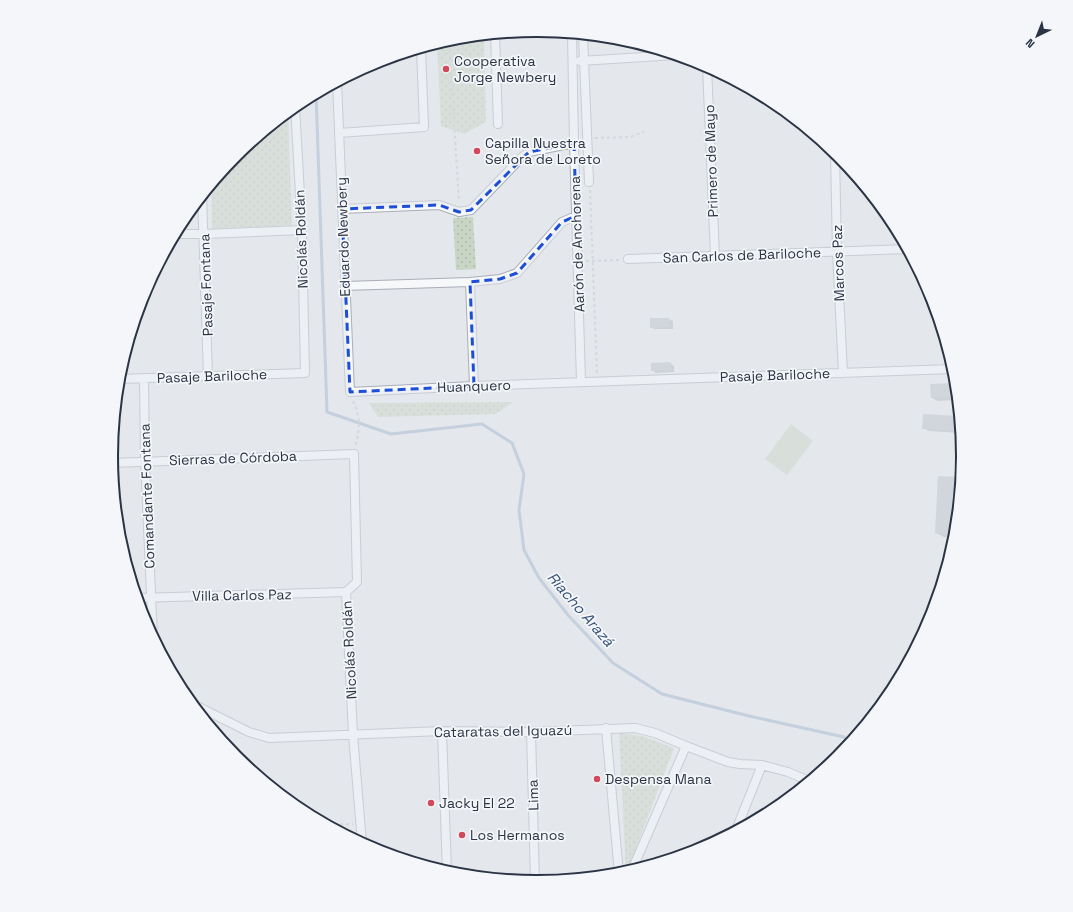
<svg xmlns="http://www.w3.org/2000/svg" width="1073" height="912" viewBox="0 0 1073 912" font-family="'Space Grotesk',sans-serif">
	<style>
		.grass { fill: #c9d6c5 }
		.park { fill: url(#park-dots) }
		.shadow { fill: #0003 }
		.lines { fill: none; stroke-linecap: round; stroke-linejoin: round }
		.stream { stroke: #9fb4cc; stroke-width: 3 }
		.building { fill: #bbc0ca }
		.street-casing { stroke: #a9aeb7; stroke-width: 10 }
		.path { stroke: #c2c5cb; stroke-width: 2; stroke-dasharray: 3 3; stroke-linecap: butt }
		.street { stroke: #f7f8fa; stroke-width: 8 }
		.marked { fill: none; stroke: #1d4ed8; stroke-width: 3; stroke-dasharray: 8 5; stroke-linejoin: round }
		.poi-dot { fill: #d1495b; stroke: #f4f6f9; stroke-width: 1.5 }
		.labels { text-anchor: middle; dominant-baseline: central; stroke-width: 3.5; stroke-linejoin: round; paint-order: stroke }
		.poi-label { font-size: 14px; fill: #2b3445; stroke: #f4f6f9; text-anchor: start }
		.street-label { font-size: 14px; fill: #2b3445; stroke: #f4f6f9 }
		.water-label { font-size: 15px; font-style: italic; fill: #34527a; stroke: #f4f6f9 }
		.rim { fill: none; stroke: #2b3445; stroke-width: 2 }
	</style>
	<defs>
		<pattern id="park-dots" width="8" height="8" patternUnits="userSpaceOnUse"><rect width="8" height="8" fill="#c9d6c5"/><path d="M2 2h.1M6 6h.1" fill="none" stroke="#adb8ab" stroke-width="1.8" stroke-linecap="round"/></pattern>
	</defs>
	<rect width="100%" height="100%" fill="#e4e7ec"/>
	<!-- grass -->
	<path class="grass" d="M791,424L813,441L787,475L765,459Z"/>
	<!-- park -->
	<path class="park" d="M484,35L486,122L464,134L441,126L437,43L454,38Z
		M288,111L292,225L212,229L211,185L235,155Z
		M473,217L476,269L456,270L453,218Z
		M513,402L496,414L378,417L369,403Z
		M619,733L642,736L674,748L627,872H626Z"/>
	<!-- shadow -->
	<path class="shadow" d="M669,319L673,321V329H654L651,327Z
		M670,363L674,366V372L656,373L652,370V364Z
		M955,384L957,400L938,401L932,398L931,385Z
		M959,417L960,433L929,431L923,428Z
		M939,477L960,478L954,538L944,537L936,533Z"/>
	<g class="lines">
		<!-- stream -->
		<path class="stream" d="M316,93L327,412L391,434L482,424L512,443L524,474L519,510L524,550L539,578L568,615L613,663L662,694L749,716L844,737L850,743"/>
	</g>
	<!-- building -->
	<path class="building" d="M650,318H669V327L650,328Z
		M670,362L671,370L651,371V363Z
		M955,383L957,397L931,398L930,384Z
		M923,414L959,416L960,431L922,429Z
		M938,476L960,477L955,535L935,533Z"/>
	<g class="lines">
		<defs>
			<path id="street" d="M495,34L498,124
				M572,34L574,143L581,382
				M583,35L589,182
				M580,61L676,55
				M707,66L715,256
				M337,82L350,392L474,386L953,369
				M339,133L424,127L421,48
				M835,153L837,252L843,373
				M202,195L208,376
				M342,209L439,205L459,212L471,210L521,158L529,152L574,143
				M175,234H204L302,230
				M628,259L907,249
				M470,282L474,386
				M345,286L470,282L500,279L517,273L562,222L576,216
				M144,378L145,461L153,638
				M118,379L305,373L302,230L295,106
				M111,463L354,454L357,582L346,592L353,735L362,843
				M137,598L346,592
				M195,705L249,732L269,738L442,731L531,732L635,728L655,733L686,746L728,762L740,764L762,765L788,772L809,781
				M606,728L619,874
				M442,731L447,872
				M531,732L535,882
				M736,830L762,765
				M632,870L686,746"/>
		</defs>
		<!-- street casing -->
		<use href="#street" class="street-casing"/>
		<!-- path -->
		<path class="path" d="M449,40L459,202
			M595,138L630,137L644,132
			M590,190L597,373
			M586,261L620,260
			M353,401C361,419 360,428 355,447
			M328,825L353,824"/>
		<!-- street -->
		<use href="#street" class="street"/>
	</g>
	<!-- marked area -->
	<path d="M0 0H1073V912H0ZM574,143L576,216L562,222L517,273L500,279L470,282L474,386L350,392L342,209L439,205L459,212L471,210L529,152Z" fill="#e4e7ec" fill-opacity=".55" fill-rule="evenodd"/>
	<path class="marked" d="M574,143L576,216L562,222L517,273L500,279L470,282L474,386L350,392L342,209L439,205L459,212L471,210L529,152Z"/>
	<!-- markers -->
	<g class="poi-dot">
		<circle cx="446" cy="69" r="4"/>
		<circle cx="477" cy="151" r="4"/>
		<circle cx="597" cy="779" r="4"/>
		<circle cx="431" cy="803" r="4"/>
		<circle cx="462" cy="835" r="4"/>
	</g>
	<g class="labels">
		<!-- poi labels -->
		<g class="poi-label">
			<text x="454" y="61">Cooperativa<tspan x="454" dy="16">Jorge Newbery</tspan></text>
			<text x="485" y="143">Capilla Nuestra<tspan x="485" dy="16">Señora de Loreto</tspan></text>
			<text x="605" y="779">Despensa Mana</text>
			<text x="439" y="803">Jacky El 22</text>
			<text x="470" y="835">Los Hermanos</text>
		</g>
		<!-- street labels -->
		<g class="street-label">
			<text transform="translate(711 161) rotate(-92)">Primero de Mayo</text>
			<text transform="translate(343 237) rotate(-92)">Eduardo Newbery</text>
			<text transform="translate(301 239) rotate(-92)">Nicolás Roldán</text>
			<text transform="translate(577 244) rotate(-92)">Aarón de Anchorena</text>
			<text transform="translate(742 255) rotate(-2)">San Carlos de Bariloche</text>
			<text transform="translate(838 263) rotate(-92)">Marcos Paz</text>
			<text transform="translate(206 285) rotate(-92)">Pasaje Fontana</text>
			<text transform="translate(775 375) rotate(-2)">Pasaje Bariloche</text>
			<text transform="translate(212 376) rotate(-2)">Pasaje Bariloche</text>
			<text transform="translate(474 386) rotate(-2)">Huanquero</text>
			<text transform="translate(233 458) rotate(-2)">Sierras de Córdoba</text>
			<text transform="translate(147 496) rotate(-92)">Comandante Fontana</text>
			<text transform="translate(242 595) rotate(-1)">Villa Carlos Paz</text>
			<text transform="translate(349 650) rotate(-93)">Nicolás Roldán</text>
			<text transform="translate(503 731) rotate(-1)">Cataratas del Iguazú</text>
			<text transform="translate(533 795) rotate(-92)">Lima</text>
		</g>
		<!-- water labels -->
		<g class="water-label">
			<text transform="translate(581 609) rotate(49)">Riacho Arazá</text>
		</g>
	</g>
	<!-- crop -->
	<path d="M0 0H1073V912H0ZM118 456a419 419 0 1 1 838 0a419 419 0 1 1-838 0Z" fill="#f4f6f9" fill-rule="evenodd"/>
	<path class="rim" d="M118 456a419 419 0 1 1 838 0a419 419 0 1 1-838 0Z"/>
	<!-- north arrow -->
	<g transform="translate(1037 36) rotate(223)" stroke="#f4f6f9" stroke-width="3" paint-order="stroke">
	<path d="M0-3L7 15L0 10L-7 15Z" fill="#2b3445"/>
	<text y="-6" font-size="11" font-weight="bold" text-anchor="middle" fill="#2b3445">N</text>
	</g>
</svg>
